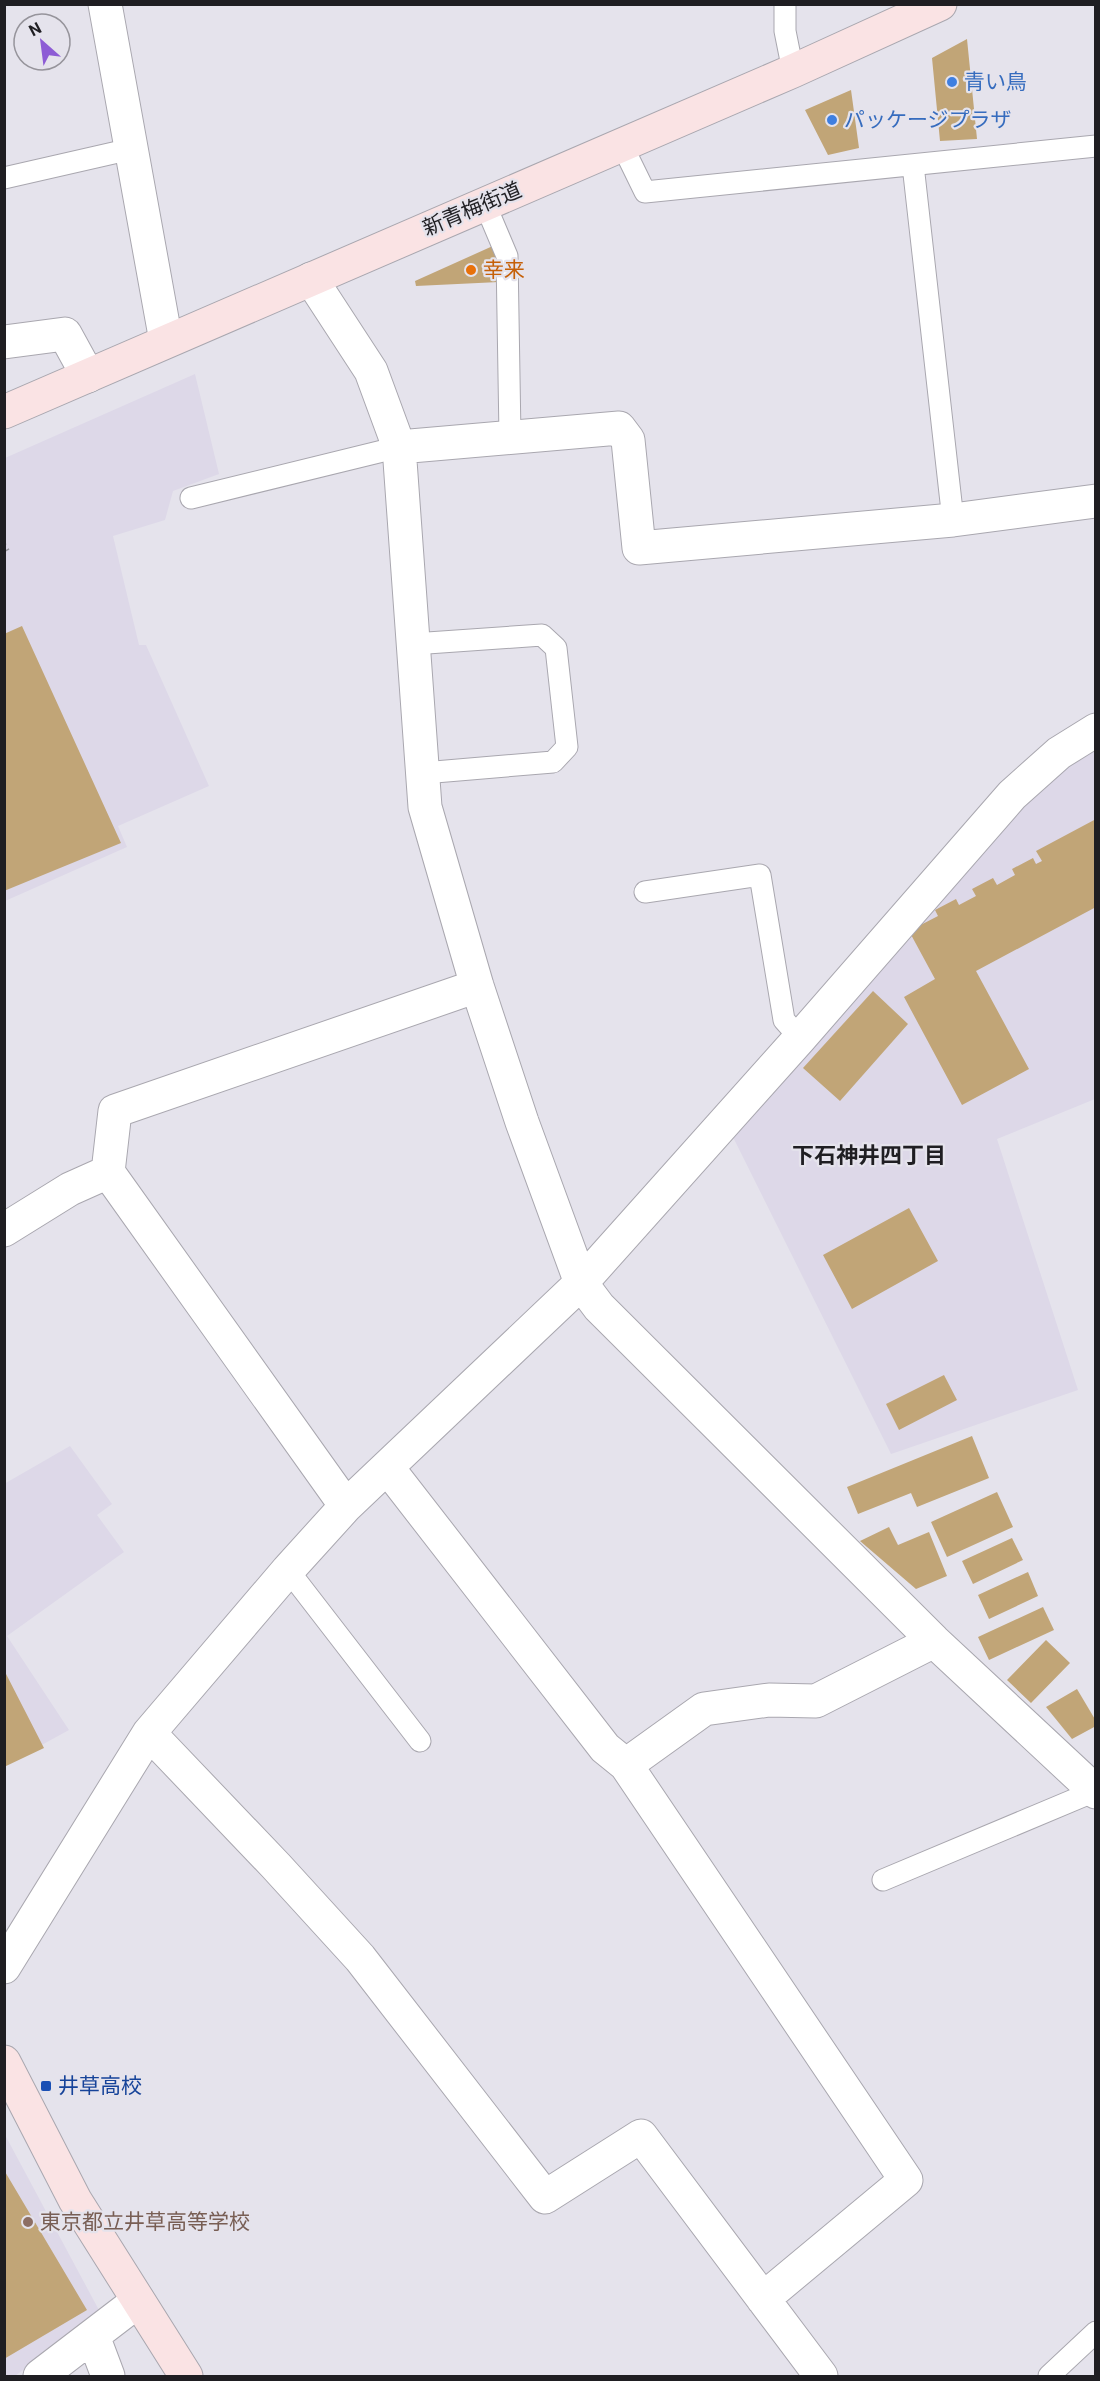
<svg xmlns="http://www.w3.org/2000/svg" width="1100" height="2381" viewBox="0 0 1100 2381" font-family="Roboto,'Noto Sans JP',sans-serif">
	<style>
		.built { fill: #ddd8e8 }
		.building { fill: #c1a577 }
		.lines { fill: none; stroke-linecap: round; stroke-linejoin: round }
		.service-casing { stroke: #a9a7af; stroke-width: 23 }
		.minor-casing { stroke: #a9a7af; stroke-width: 35 }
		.secondary-casing { stroke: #a9a7af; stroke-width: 35 }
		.path { stroke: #98979e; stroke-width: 4; stroke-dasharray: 1.5 4.5; stroke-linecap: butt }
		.service { stroke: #fff; stroke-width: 21 }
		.minor { stroke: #fff; stroke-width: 33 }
		.secondary { stroke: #fae3e4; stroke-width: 33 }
		.shop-dot { fill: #3f7fe0; stroke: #e5e3ec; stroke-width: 2 }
		.food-dot { fill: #e8710a; stroke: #e5e3ec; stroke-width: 2 }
		.transit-dot { fill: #1a4fb4; stroke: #e5e3ec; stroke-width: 2 }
		.education-dot { fill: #8d6e63; stroke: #e5e3ec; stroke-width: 2 }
		.labels { text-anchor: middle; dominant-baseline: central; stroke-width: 4.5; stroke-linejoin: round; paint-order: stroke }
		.shop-label { font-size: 21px; fill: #366cbe; stroke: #e5e3ec; text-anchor: start }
		.street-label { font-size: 21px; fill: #1f1e22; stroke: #e5e3ec }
		.food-label { font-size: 21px; fill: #c56008; stroke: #e5e3ec; text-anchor: start }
		.transit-label { font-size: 21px; fill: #164399; stroke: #e5e3ec; text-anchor: start }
		.education-label { font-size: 21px; fill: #785e54; stroke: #e5e3ec; text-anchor: start }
		.neighbourhood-label { font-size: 22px; font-weight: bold; fill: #1f1e22; stroke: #e5e3ec }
	</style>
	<rect width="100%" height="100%" fill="#e5e3ec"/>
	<!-- built -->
	<path class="built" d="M195,374L219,474L173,491L165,520L113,536L139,645H146L209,786L118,826L127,847L5,901V458Z
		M1095,747V1099L997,1139L1078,1390L891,1454L730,1131L1019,805L1073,758Z
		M70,1446L112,1504L97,1515L124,1552L7,1636L69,1730L5,1765L4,1484Z
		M4,2133L100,2312L15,2376H4Z"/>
	<!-- building -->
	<path class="building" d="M967,39L977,139L940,141L932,58Z
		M851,90L859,148L828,155L805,110Z
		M495,245L499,282L416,286L415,281Z
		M22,626L121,843L4,891V634Z
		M1096,819V907L976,971L1029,1069L962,1105L904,997L935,979L909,931L938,916L935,910L956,899L959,905L976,896L972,889L993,878L997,885L1015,875L1012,869L1033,858L1036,864L1042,861L1036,851Z
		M873,991L908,1024L840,1101L803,1068Z
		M909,1208L938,1261L852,1309L823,1255Z
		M944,1375L957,1400L899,1430L886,1404Z
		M972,1436L989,1478L917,1507L911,1493L858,1514L847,1487Z
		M997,1492L1013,1527L947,1557L931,1522Z
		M889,1527L898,1545L929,1532L947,1576L916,1589L860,1541Z
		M1012,1538L1023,1560L973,1584L962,1561Z
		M1028,1572L1038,1596L989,1619L978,1595Z
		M1043,1607L1054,1630L989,1660L978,1637Z
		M1046,1640L1070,1663L1031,1703L1007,1680Z
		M4,1670L44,1748L4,1767Z
		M1077,1689L1096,1721V1726L1072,1739L1046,1707Z
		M4,2170L87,2310L4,2359Z"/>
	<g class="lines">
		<defs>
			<path id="service" d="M785,4V31L793,71
				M622,145L645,192L1096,146
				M913,165L953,520
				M4,178L131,149
				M485,204L507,256L510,436
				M191,498L399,447
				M413,644L542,635L556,648L567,747L553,762L423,773
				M645,892L760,875L784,1020L800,1038
				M288,1570L420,1741
				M883,1880L1095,1791
				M1049,2376L1096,2332"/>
			<path id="minor" d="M105,4L166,341
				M311,279L371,371L399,447L425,807L477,986L522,1122L581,1283L599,1307L934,1641L1096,1792
				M4,342L65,334L88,376
				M399,447L619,428L628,440L639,548L953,520L1096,501
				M4,1230L70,1189L108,1172
				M387,1467L605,1748L626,1765L906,2180L763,2299
				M346,1506L108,1172L115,1111L477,986
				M149,1733L276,1866L360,1958L545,2197L641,2136L821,2376
				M626,1765L704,1709L769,1700L816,1701L934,1641
				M4,1967L149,1733L288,1570L346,1506L581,1283L800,1038L1012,795L1059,753L1096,730
				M93,2336L108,2376
				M40,2376L138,2301"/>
			<path id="secondary" d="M4,412L793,71L940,4
				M4,2062L75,2200L186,2376"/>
		</defs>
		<!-- service casing -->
		<use href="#service" class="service-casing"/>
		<!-- minor casing -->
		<use href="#minor" class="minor-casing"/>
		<!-- secondary casing -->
		<use href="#secondary" class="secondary-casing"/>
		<!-- path -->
		<path class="path" d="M4,544L8,551L4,553"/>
		<!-- service -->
		<use href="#service" class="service"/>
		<!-- minor -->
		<use href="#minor" class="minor"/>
		<!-- secondary -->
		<use href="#secondary" class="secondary"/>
	</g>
	<!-- markers -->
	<g class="shop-dot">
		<circle cx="952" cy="82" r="6"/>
		<circle cx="832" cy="120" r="6"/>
	</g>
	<circle class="food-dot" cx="471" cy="270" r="6"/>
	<rect class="transit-dot" x="40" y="2080" width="12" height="12" rx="3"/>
	<circle class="education-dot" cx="28" cy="2222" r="6"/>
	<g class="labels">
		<!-- shop labels -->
		<g class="shop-label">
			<text x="964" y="82">青い鳥</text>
			<text x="844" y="120">パッケージプラザ</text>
		</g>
		<!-- street labels -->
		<g class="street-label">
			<text transform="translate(472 209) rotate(-23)">新青梅街道</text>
		</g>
		<!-- food labels -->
		<g class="food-label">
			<text x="483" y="270">幸来</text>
		</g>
		<!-- transit labels -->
		<g class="transit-label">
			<text x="58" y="2086">井草高校</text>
		</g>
		<!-- education labels -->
		<g class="education-label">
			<text x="40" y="2222">東京都立井草高等学校</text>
		</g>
		<!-- neighbourhood labels -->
		<g class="neighbourhood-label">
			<text x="869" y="1155">下石神井四丁目</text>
		</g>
	</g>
	<!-- border -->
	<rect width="1100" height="2381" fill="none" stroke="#1f1e22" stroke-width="12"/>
	<!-- north arrow -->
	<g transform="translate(42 42) rotate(332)"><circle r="28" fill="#e5e3ec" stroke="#96949b" stroke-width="1.5"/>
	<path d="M0-4.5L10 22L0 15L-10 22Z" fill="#8d5cd5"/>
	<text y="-9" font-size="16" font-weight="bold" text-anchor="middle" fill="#1f1e22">N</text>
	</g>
</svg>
